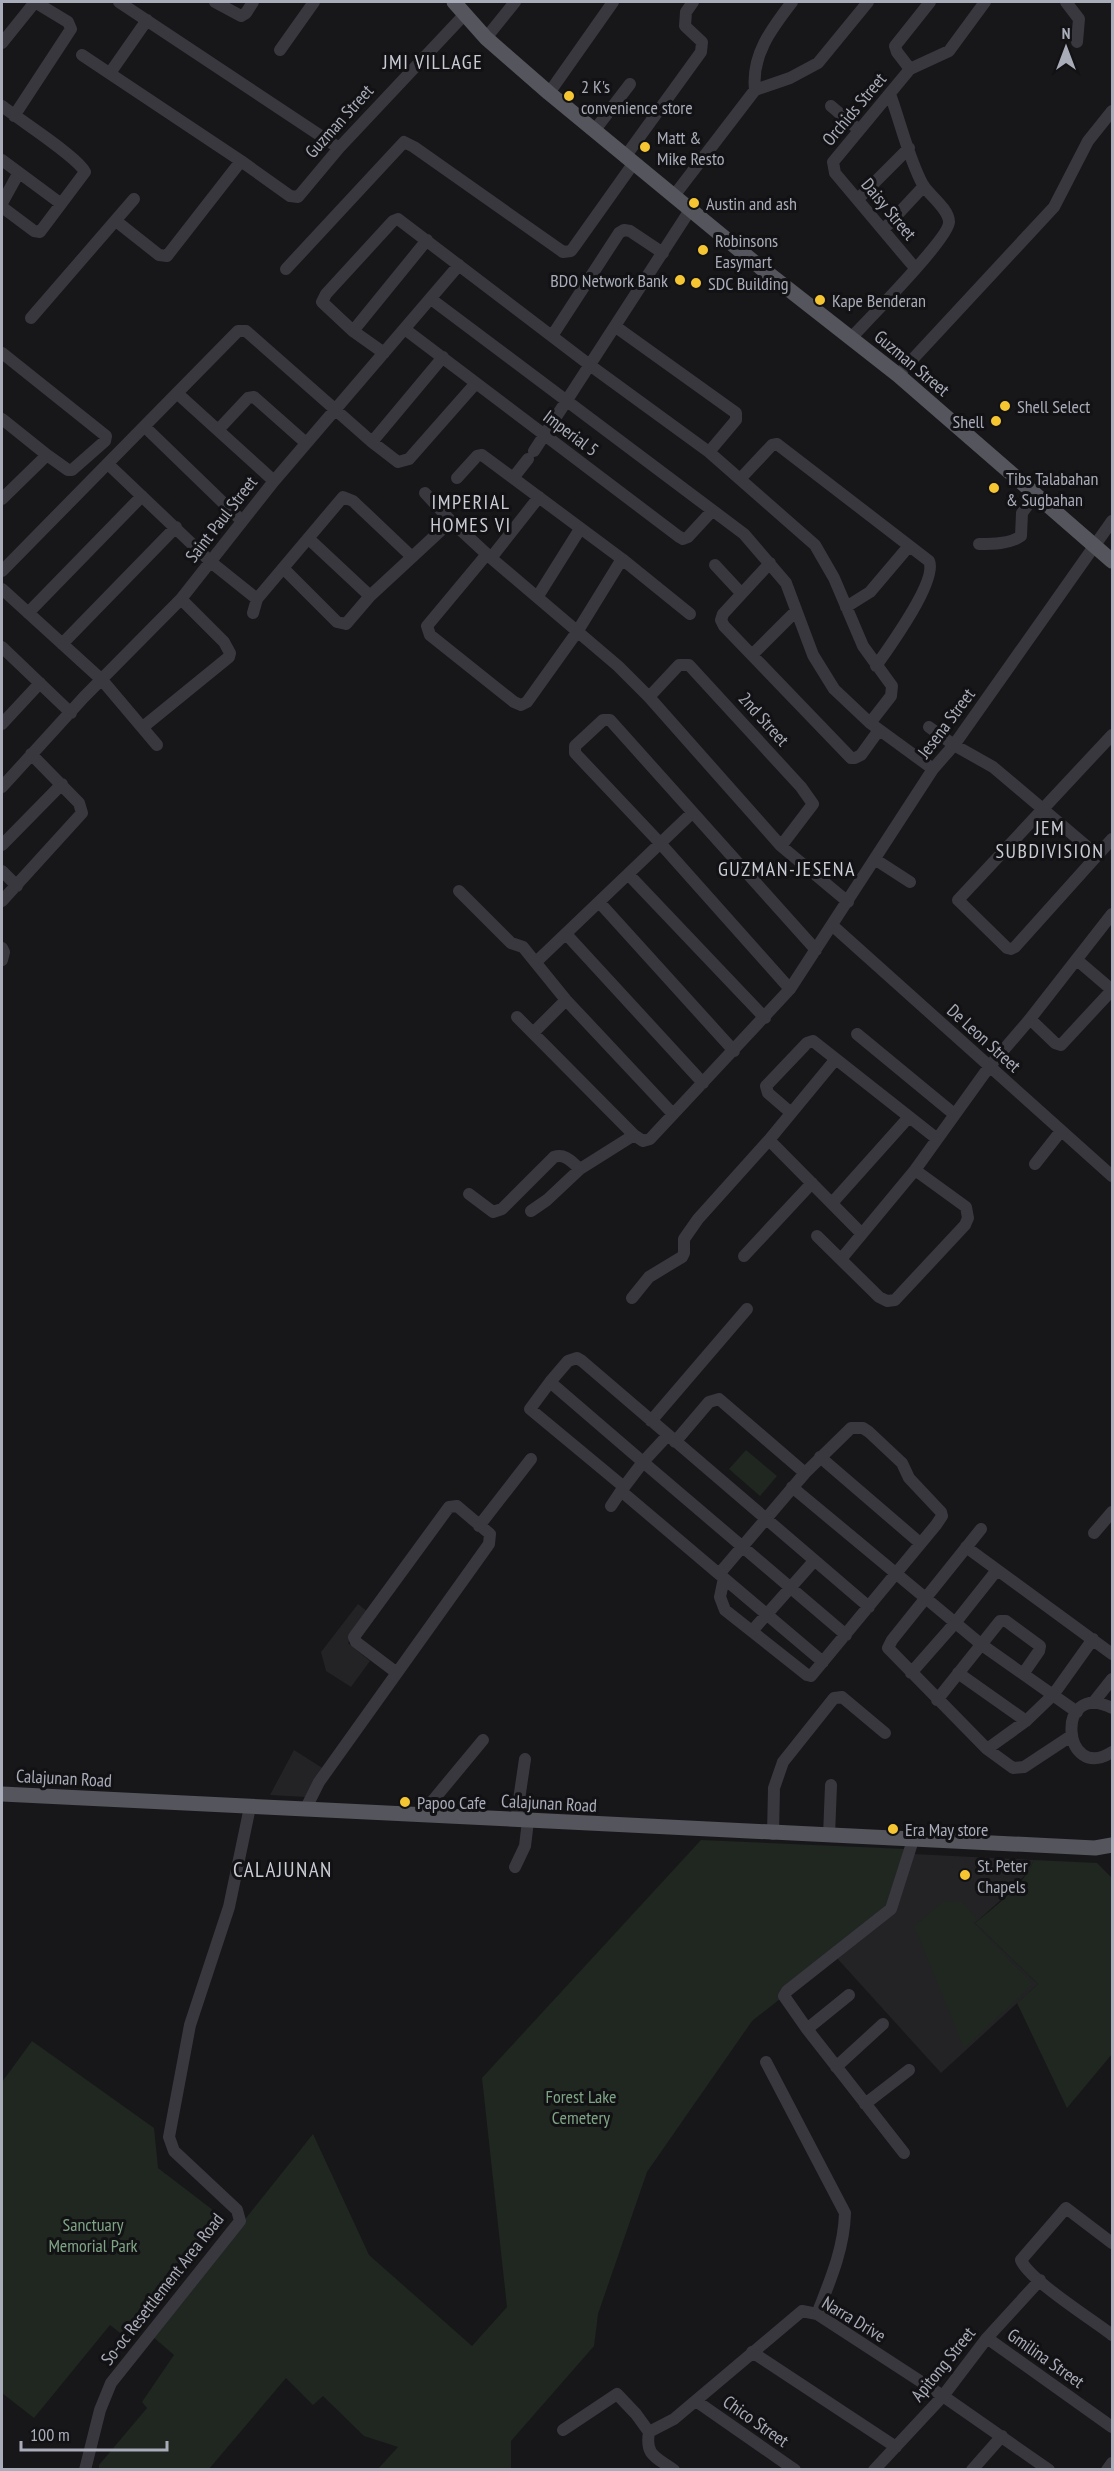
<svg xmlns="http://www.w3.org/2000/svg" width="1114" height="2471" viewBox="0 0 1114 2471" font-family="'PT Sans Narrow',sans-serif">
	<style>
		.built { fill: #232326 }
		.green { fill: #1f2720 }
		.lines { fill: none; stroke-linecap: round; stroke-linejoin: round }
		.minor { stroke: #38383e; stroke-width: 12 }
		.major { stroke: #54555d; stroke-width: 15 }
		.poi-dot { fill: #f6c632; stroke: #121214; stroke-width: 2 }
		.labels { text-anchor: middle; dominant-baseline: central; stroke-width: 6; stroke-linejoin: round; paint-order: stroke }
		.poi-label { font-size: 18px; fill: #a9acb9; stroke: #121214; text-anchor: start }
		.street-label { font-size: 18px; fill: #a9acb9; stroke: #121214 }
		.park-label { font-size: 18px; fill: #7fa485; stroke: #121214 }
		.neighbourhood-label { font-size: 20px; letter-spacing: 1.5px; fill: #caccd5; stroke: #121214 }
		.quarter-label { font-size: 21px; letter-spacing: 1.5px; fill: #caccd5; stroke: #121214 }
	</style>
	<rect width="100%" height="100%" fill="#171719"/>
	<!-- built -->
	<path class="built" d="M358,1604L369,1613L348,1643L370,1661L351,1687L326,1671L321,1652Z
		M294,1750L324,1769L306,1797L270,1795Z
		M913,1854L1034,1860L1029,1870L1013,1889L975,1923L1038,1984L941,2073L836,1957Z"/>
	<!-- green -->
	<path class="green" d="M746,1450L777,1476L760,1496L729,1469Z
		M701,1840L906,1849L886,1909L778,1995L780,1999L752,2021L647,2172L598,2314L594,2346L511,2441V2469H378L398,2447L364,2436L323,2396L313,2405L286,2378L209,2469L99,2470V2465L147,2408L142,2402L174,2355L152,2336L313,2134L369,2255L472,2346L507,2307L482,2078Z
		M1034,1860L1097,1863L1112,1878V2054L1067,2108L1017,2003L1038,1984L975,1923C996,1905 1023,1887 1034,1860Z
		M944,1901L962,1902L976,1918L973,1923L1033,1984L964,2048L914,1926Z
		M32,2041L154,2128L158,2168L222,2217L129,2340L110,2325L34,2418L2,2393V2082Z"/>
	<g class="lines">
		<!-- minor -->
		<path class="minor" d="M119,2L339,148
			M215,2L241,16L246,13L253,2
			M1066,2L1079,19L1077,42
			M486,38L515,2
			M2,43L35,2
			M280,50L314,2
			M82,55L241,161L290,196L298,197L339,148L465,14
			M910,69L897,52L895,46L930,2
			M110,73L147,20
			M755,90C751,55 772,28 792,2
			M549,93L613,2
			M2,106C18,119 78,157 85,172L40,232L34,231L2,207
			M831,106L859,130
			M14,116L71,29L68,22L35,2
			M594,131L630,84
			M625,157L701,52L702,42L685,26L686,12L693,2
			M2,160L60,203
			M673,197L755,90L790,78L818,63L868,2
			M858,199L909,148
			M2,203L18,174
			M116,221L159,255L167,256L241,161
			M884,229L924,186
			M915,268L835,173L833,162L910,69L949,51L985,2
			M286,269L404,142L414,147L563,252L571,251L574,247L633,164
			M431,299L744,534L786,583L813,655L834,689L870,723L933,769
			M31,318L134,199
			M616,327L736,413V420L709,452
			M406,330L678,536L683,539L688,537L712,511
			M353,331L427,240
			M552,336L619,233L624,230L630,231L663,253
			M851,338C866,322 950,237 949,222C949,209 930,196 923,185C909,160 900,121 890,94
			M2,353L106,436L105,441L72,470H68L47,455L2,499
			M384,353L353,331L322,302L326,294L393,221L398,219L591,366L709,452L815,545L834,578L863,646L892,686L891,696L870,723
			M898,375L1054,207L1088,141L1112,111
			M178,394L274,481
			M2,419L47,455
			M145,427L242,521
			M218,430L248,398L254,397L306,443
			M372,442L443,357
			M534,451L690,210
			M108,464L212,563L257,599L343,497L353,501L411,556
			M457,478L477,456L482,455L622,559L690,614
			M513,478L528,459
			M741,478L772,445L777,444L929,561C938,580 888,649 876,666
			M425,493L451,521L491,558L618,666L649,697L781,846L848,902
			M539,497L491,558L487,554L427,626L430,635L514,702L521,705L527,702L577,632L622,559
			M309,539L370,596
			M979,544C992,544 1010,544 1021,536L1022,513L1035,495
			M770,563L723,614L721,620L724,626L851,758H855L861,755L879,730
			M715,565L741,593
			M283,568L337,622L346,624L370,596L451,521
			M2,571L238,331H246L372,442L398,462L409,459L476,383
			M2,589L102,680L157,745
			M538,596L580,529
			M846,607L870,592L909,546
			M28,613L142,496
			M253,613L257,599
			M62,644L176,527
			M2,647L71,713
			M753,654L796,611
			M649,697L679,665H689L801,787L813,804L781,846
			M2,724L40,683
			M143,727L229,657L230,653L224,642L181,599
			M929,727L954,745L993,767L1097,855
			M1112,735L958,900L1007,948L1011,949L1015,947L1112,839
			M2,787L84,697L181,599L274,481L459,265
			M2,845L62,784
			M876,860L910,882
			M2,871L17,886
			M628,874L765,1018
			M459,891L511,943L523,947L566,1000L672,1113
			M2,901L82,813L79,803L31,754
			M599,902L734,1051
			M833,926L1112,1176
			M566,934L703,1083
			M2,948L4,952L2,960
			M1077,960L1112,990
			M536,962L692,813
			M790,989L660,843L575,753V746L603,720H610L816,950
			M517,1017L634,1135L643,1141L650,1139L790,989L933,769L954,745L1112,521
			M1030,1019L1055,1043L1061,1045L1112,990
			M533,1033L566,1000
			M857,1034L954,1114
			M790,1112L768,1093L766,1086L807,1043L813,1041L936,1138
			M769,1140L862,1234
			M1035,1164L1061,1131
			M469,1194L493,1212L502,1209L554,1157C565,1153 572,1162 580,1169
			M832,1203L909,1117
			M531,1211L547,1200L580,1169L634,1135
			M817,1236L879,1297L887,1301L895,1300L965,1225L968,1218L966,1207L915,1170
			M744,1256L812,1183
			M842,1258L915,1170L989,1067L1030,1019L1112,914
			M632,1298L649,1277L682,1257L684,1253V1239L698,1219L769,1140L835,1060
			M550,1382L530,1409L624,1487
			M651,1421L747,1309
			M668,1435L643,1462L846,1635
			M675,1442L709,1402L719,1399L805,1473
			M820,1457L920,1543
			M792,1487L982,1645L1077,1712
			M611,1506L621,1491
			M479,1526L531,1459
			M981,1529L892,1640L888,1648L987,1749L1013,1768L1024,1767L1071,1736
			M1094,1533L1112,1512
			M966,1547L1112,1654
			M719,1574L805,1473L851,1428H863L869,1432L902,1463L909,1478L941,1512L942,1516L936,1525L811,1676L807,1675L725,1610L720,1597L724,1578
			M752,1631L814,1561
			M823,1662L621,1491L643,1462L550,1382L568,1361L577,1358L582,1361L869,1607
			M911,1673L955,1623L997,1570
			M958,1673L1026,1721
			M937,1700L1000,1621H1006L1040,1646L1039,1651L1023,1674
			M1093,1703L1112,1679
			M1112,1708C1054,1679 1062,1784 1112,1752
			M987,1749L1026,1721L1053,1695L1093,1639
			M305,1810L319,1782L489,1544L490,1534L457,1506L449,1507L354,1637L356,1642L397,1673
			M420,1816L483,1740
			M516,1820L525,1759
			M773,1834L774,1788L783,1762L834,1698L842,1697L885,1733
			M829,1836L831,1785
			M515,1867L525,1846L528,1821
			M807,2029L849,1995
			M766,2062L845,2213C844,2249 830,2281 817,2314
			M836,2067L883,2024
			M865,2104L909,2070
			M904,2153L807,2029L784,1996L787,1991L891,1909L913,1840
			M1112,2243L1066,2208L1021,2260C1029,2280 1093,2320 1112,2335
			M987,2338L1112,2427
			M752,2352L896,2447
			M696,2401L795,2470
			M563,2430L617,2394L636,2414L649,2432C645,2456 656,2457 674,2470
			M649,2432L674,2419L802,2311L817,2314L943,2396L1049,2470
			M85,2470L100,2410L111,2383L240,2221L237,2210L174,2151L169,2137L190,2025L229,1907L250,1807
			M874,2470L943,2396L987,2338L1040,2280
			M972,2470L1002,2436
			M1107,2470L1112,2463"/>
		<!-- major -->
		<path class="major" d="M454,2L486,38L549,93L760,267L898,375L1112,561
			M2,1794L1095,1848L1112,1845"/>
	</g>
	<!-- markers -->
	<g class="poi-dot">
		<circle cx="569" cy="96" r="6"/>
		<circle cx="645" cy="147" r="6"/>
		<circle cx="694" cy="203" r="6"/>
		<circle cx="703" cy="250" r="6"/>
		<circle cx="680" cy="280" r="6"/>
		<circle cx="696" cy="283" r="6"/>
		<circle cx="820" cy="300" r="6"/>
		<circle cx="1005" cy="406" r="6"/>
		<circle cx="996" cy="421" r="6"/>
		<circle cx="994" cy="488" r="6"/>
		<circle cx="405" cy="1802" r="6"/>
		<circle cx="893" cy="1829" r="6"/>
		<circle cx="965" cy="1875" r="6"/>
	</g>
	<g class="labels">
		<!-- poi labels -->
		<g class="poi-label">
			<text x="581" y="86">2 K's<tspan x="581" dy="21">convenience store</tspan></text>
			<text x="657" y="137">Matt &amp;<tspan x="657" dy="21">Mike Resto</tspan></text>
			<text x="706" y="203">Austin and ash</text>
			<text x="715" y="240">Robinsons<tspan x="715" dy="21">Easymart</tspan></text>
			<text x="668" y="280" text-anchor="end">BDO Network Bank</text>
			<text x="708" y="283">SDC Building</text>
			<text x="832" y="300">Kape Benderan</text>
			<text x="1017" y="406">Shell Select</text>
			<text x="984" y="421" text-anchor="end">Shell</text>
			<text x="1006" y="478">Tibs Talabahan<tspan x="1006" dy="21">&amp; Sugbahan</tspan></text>
			<text x="417" y="1802">Papoo Cafe</text>
			<text x="905" y="1829">Era May store</text>
			<text x="977" y="1865">St. Peter<tspan x="977" dy="21">Chapels</tspan></text>
		</g>
		<!-- street labels -->
		<g class="street-label">
			<text transform="translate(854 109) rotate(-50)">Orchids Street</text>
			<text transform="translate(339 121) rotate(-48)">Guzman Street</text>
			<text transform="translate(889 209) rotate(50)">Daisy Street</text>
			<text transform="translate(912 363) rotate(40)">Guzman Street</text>
			<text transform="translate(571 433) rotate(37)">Imperial 5</text>
			<text transform="translate(221 519) rotate(-52)">Saint Paul Street</text>
			<text transform="translate(764 719) rotate(48)">2nd Street</text>
			<text transform="translate(946 723) rotate(-53)">Jesena Street</text>
			<text transform="translate(984 1038) rotate(42)">De Leon Street</text>
			<text transform="translate(64 1778) rotate(3)">Calajunan Road</text>
			<text transform="translate(549 1803) rotate(3)">Calajunan Road</text>
			<text transform="translate(162 2289) rotate(-52)">So-oc Resettlement Area Road</text>
			<text transform="translate(854 2319) rotate(31)">Narra Drive</text>
			<text transform="translate(1046 2358) rotate(35)">Gmilina Street</text>
			<text transform="translate(943 2364) rotate(-51)">Apitong Street</text>
			<text transform="translate(756 2421) rotate(35)">Chico Street</text>
		</g>
		<!-- park labels -->
		<g class="park-label">
			<text x="581" y="2096">Forest Lake<tspan x="581" dy="21">Cemetery</tspan></text>
			<text x="93" y="2224">Sanctuary<tspan x="93" dy="21">Memorial Park</tspan></text>
		</g>
		<!-- neighbourhood labels -->
		<g class="neighbourhood-label">
			<text x="433" y="62">JMI VILLAGE</text>
			<text x="471" y="502">IMPERIAL<tspan x="471" dy="23">HOMES VI</tspan></text>
			<text x="1050" y="828">JEM<tspan x="1050" dy="23">SUBDIVISION</tspan></text>
			<text x="787" y="869">GUZMAN-JESENA</text>
		</g>
		<!-- quarter labels -->
		<g class="quarter-label">
			<text x="283" y="1869">CALAJUNAN</text>
		</g>
	</g>
	<!-- border -->
	<rect width="1114" height="2471" fill="none" stroke="#a9acb9" stroke-width="6"/>
	<!-- north arrow -->
	<g transform="translate(1066 48)" stroke="#121214" stroke-width="4.5" paint-order="stroke">
	<path d="M0-4.5L10 22L0 15L-10 22Z" fill="#a9acb9"/>
	<text y="-9" font-size="16" font-weight="bold" text-anchor="middle" fill="#a9acb9">N</text>
	</g>
	<!-- scale -->
	<path d="M21 2441v9h146v-9" fill="none" stroke="#a9acb9" stroke-width="3"/>
	<text x="30" y="2441" font-size="18" fill="#a9acb9" stroke="#121214" stroke-width="4.5" paint-order="stroke">100 m</text>
</svg>
